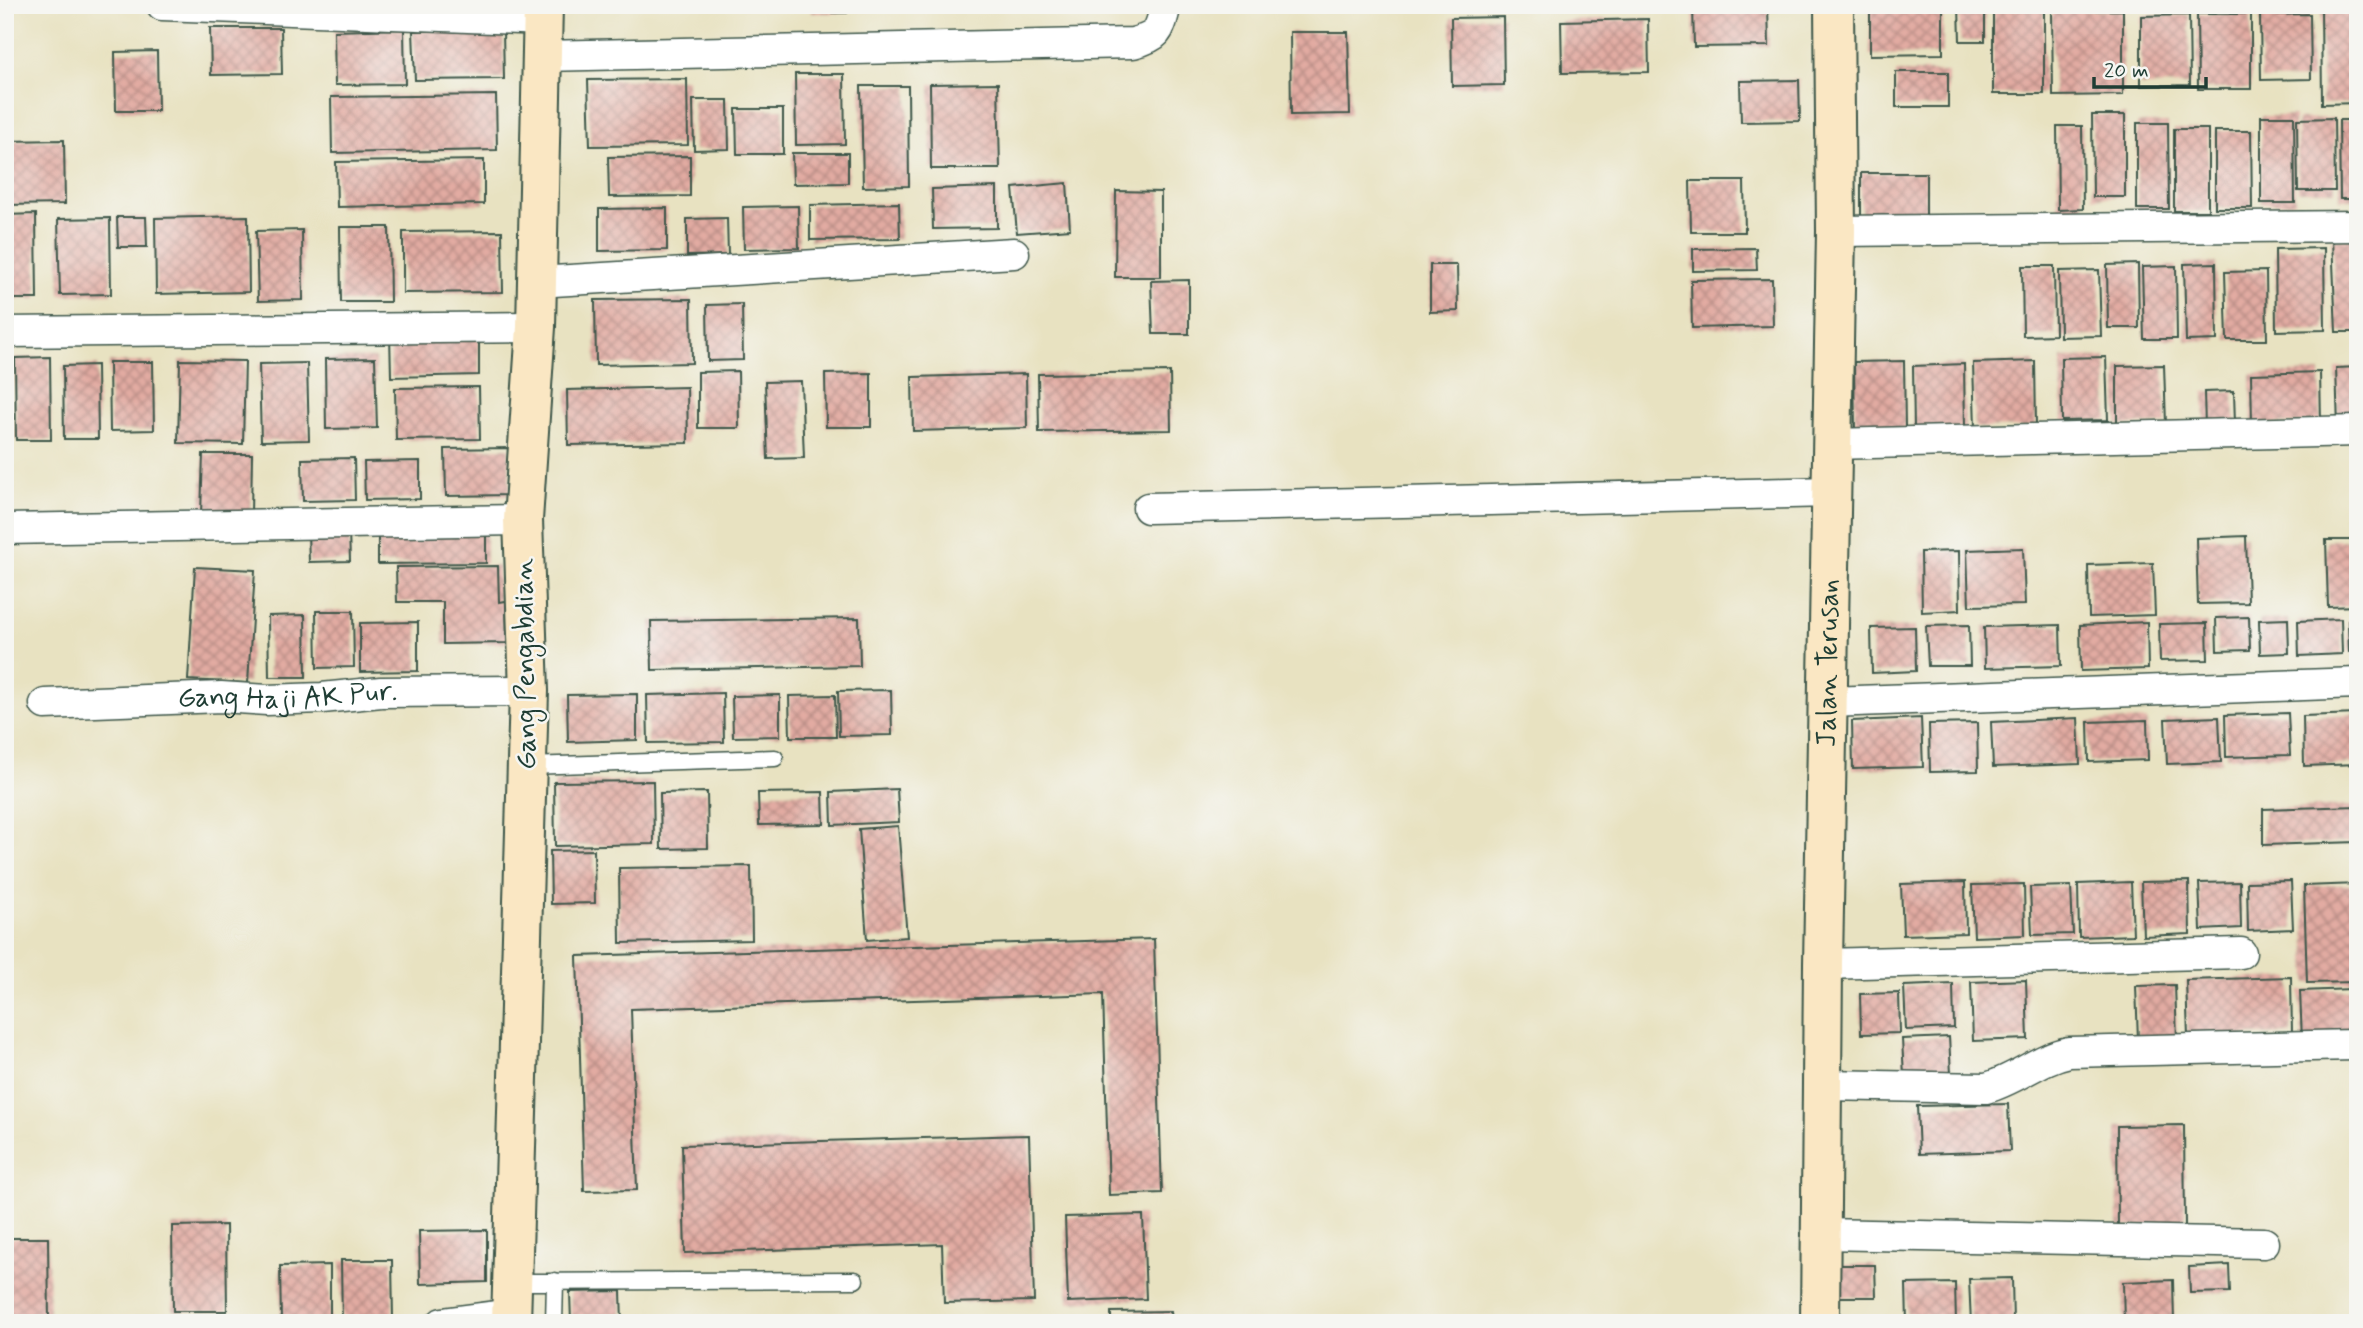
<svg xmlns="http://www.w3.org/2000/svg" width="2363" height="1328" viewBox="0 0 2363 1328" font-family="Mynerve,sans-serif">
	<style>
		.building { fill: url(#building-cross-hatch) }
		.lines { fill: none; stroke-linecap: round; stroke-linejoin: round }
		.lane-casing { stroke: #3d5649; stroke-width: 19 }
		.street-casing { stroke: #3d5649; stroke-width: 33 }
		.secondary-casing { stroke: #3d5649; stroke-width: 42 }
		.lane { stroke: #fff; stroke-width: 16 }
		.street { stroke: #fff; stroke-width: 30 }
		.secondary { stroke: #fae7c3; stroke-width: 38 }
		.labels { text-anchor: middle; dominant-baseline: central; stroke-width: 5; stroke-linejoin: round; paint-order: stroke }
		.street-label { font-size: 28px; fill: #1f3d34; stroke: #f6f6f2 }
	</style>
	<defs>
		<pattern id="building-cross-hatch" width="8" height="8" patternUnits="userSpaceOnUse" patternTransform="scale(1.75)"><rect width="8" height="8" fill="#e2aba2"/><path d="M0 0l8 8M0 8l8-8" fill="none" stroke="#b78c85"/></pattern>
	</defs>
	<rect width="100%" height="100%" fill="#f6f6f2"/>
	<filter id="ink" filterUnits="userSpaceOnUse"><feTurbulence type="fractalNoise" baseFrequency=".0143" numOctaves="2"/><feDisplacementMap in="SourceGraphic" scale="14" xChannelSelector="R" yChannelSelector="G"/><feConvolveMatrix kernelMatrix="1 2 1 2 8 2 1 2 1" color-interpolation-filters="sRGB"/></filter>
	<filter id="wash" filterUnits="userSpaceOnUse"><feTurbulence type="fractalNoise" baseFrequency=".00686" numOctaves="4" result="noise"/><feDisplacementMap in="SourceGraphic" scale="28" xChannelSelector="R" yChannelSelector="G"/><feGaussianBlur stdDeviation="1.57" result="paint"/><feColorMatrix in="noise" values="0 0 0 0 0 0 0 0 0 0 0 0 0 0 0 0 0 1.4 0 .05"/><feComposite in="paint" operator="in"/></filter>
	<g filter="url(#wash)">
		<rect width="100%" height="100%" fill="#e8e2c1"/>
		<g id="blocks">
			<!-- building -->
			<path class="building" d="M811,5H847V13H811Z
				M856,5H909V10L856,11Z
				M1693,5H1768L1769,46L1694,47Z
				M1870,5H1943V54L1870,55Z
				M1959,5H1985V41H1960Z
				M1993,5H2044V94H1993Z
				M2321,5H2358V103L2322,104Z
				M2123,10V95L2053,96L2052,11Z
				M2197,14H2251V89H2198Z
				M2310,14L2311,79L2261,80L2260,15Z
				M2189,15L2190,85L2141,86V16Z
				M1503,17L1504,85L1452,86L1451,18Z
				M1648,19L1649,72L1562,73L1561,21Z
				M210,28H281L282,74L211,75Z
				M404,29L405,84L335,85L334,31Z
				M503,30L504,79L415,80L413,31Z
				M1290,32H1348L1350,114L1291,115Z
				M157,51L158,111H116L115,52Z
				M1896,72H1948V107H1896Z
				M795,74H844L845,144L796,145Z
				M687,79L688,145L590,146L588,80Z
				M1799,80L1800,121L1741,122L1740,81Z
				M998,83L1000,169H931L930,84Z
				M861,86H908L909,186L863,187Z
				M496,95L497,150L332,153L331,97Z
				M693,100H728L729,149L694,150Z
				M736,109H783V154H737Z
				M2092,115H2125V197H2093Z
				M2261,116H2294L2295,203H2261Z
				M2334,118L2335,191H2298L2297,119Z
				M2339,120H2358V199H2340Z
				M2137,123H2168L2169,209H2137Z
				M2057,126H2082L2083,209L2058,210Z
				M2174,129H2208V211H2174Z
				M2215,131H2251L2252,208H2215Z
				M64,140L65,204L5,205V141Z
				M792,153H848V183L793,184Z
				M690,156V196L609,197L608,157Z
				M484,160V204L337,207L336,162Z
				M1861,173H1926V219H1861Z
				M1690,181H1744L1745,232H1691Z
				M1067,183L1070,229L1017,233L1013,188Z
				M997,187V228L933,229L932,189Z
				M1116,191L1161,192V277H1115Z
				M899,203L900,239L810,240V205Z
				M798,206L799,248L744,249L743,207Z
				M667,208V250L599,251V209Z
				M36,214L37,299H5V215Z
				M248,216L249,292L156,294L155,218Z
				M117,217H146L147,247H118Z
				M110,218L111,294L60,295L58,219Z
				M727,218L728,255L687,256V219Z
				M340,227H389L390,302H341Z
				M302,230L303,300L258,301L256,231Z
				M502,231L503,292L403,293V232Z
				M2358,238V332H2336L2332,239Z
				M1756,248L1757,270L1693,271V249Z
				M2324,248L2325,330L2276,331L2275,249Z
				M2216,263L2217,340L2186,341L2184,264Z
				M2138,264L2139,328H2108L2107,265Z
				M1430,265H1457L1458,311L1430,312Z
				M2022,266H2054L2055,335L2023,336Z
				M2176,266L2177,339H2144L2142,267Z
				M2099,270L2101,336L2060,337L2059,271Z
				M2266,271L2267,340H2227L2225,272Z
				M1772,279L1773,326L1692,328L1691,280Z
				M1189,280V334H1153L1151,281Z
				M691,299L692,363L596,365L595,300Z
				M742,304L743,360L708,361L707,305Z
				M479,332V375L391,377L390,334Z
				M50,357L51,440H16L15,358Z
				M2106,357L2108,420L2062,421L2061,358Z
				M375,358L377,428L326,429L325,359Z
				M180,360L245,361L243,444L178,443Z
				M1904,361L1905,429L1855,430L1854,362Z
				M2035,361L2036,427L1975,428L1973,363Z
				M109,362H153L154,430L110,431Z
				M307,363L309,440L261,441L259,364Z
				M1964,364L1965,429L1914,430L1913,366Z
				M97,365L98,439H64L63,366Z
				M2164,365L2166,424L2117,425V366Z
				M2358,367V426L2338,427L2336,368Z
				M738,371L739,428H698V372Z
				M1170,372L1171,430L1039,432L1038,374Z
				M2320,372L2321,423L2252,424L2251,374Z
				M871,373V427H826L825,374Z
				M1026,374L1027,428L913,431L912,377Z
				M801,381L804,458L768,459L765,382Z
				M479,387L480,439L396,440L395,388Z
				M687,387L688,443L568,445L567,390Z
				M2234,391L2235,425L2205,426L2204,392Z
				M509,448L510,495L446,496L445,449Z
				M203,454H252L251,515L201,514Z
				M354,458L355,500L303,501L302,459Z
				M420,461V499L365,500L364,462Z
				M486,528V563L378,564V529Z
				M308,531H349L350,561L309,562Z
				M2246,536L2248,603L2198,604L2196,538Z
				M2326,540H2358V606L2328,607Z
				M2023,548L2025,605L1969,606L1967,550Z
				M1959,551L1960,610L1922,612L1921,552Z
				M2153,563L2155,615L2089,617L2088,565Z
				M498,566L499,602L506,601L507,643L443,644V602H397L396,567Z
				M195,567L255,570L248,683L188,680Z
				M316,611H353L354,667L317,668Z
				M305,615L306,677H269L268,616Z
				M2249,617L2250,650L2217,651L2216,618Z
				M859,618L860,666L652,670L651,621Z
				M2288,619L2289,653L2260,654L2259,620Z
				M2341,619L2342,654L2299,656L2298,621Z
				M2348,620H2358V651L2349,652Z
				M418,622V671L360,672V623Z
				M2147,622L2148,669L2081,671L2080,625Z
				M2207,623L2208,660L2160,661L2159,624Z
				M1969,625L1970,666H1928L1926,626Z
				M2060,625L2061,666L1985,668L1984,627Z
				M1915,627L1916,671L1872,673L1871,628Z
				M891,690L892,735L839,736L838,691Z
				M723,693L724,742L648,743L647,695Z
				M637,694V740L568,742L567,695Z
				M780,695V736L733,737L732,696Z
				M835,695L836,737H790L789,696Z
				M2288,713L2290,755L2226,757L2225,715Z
				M2357,714L2358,764L2304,766L2303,716Z
				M2219,717L2221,762L2167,764L2165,719Z
				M1921,718L1923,767L1853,769L1852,721Z
				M2078,718L2080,764L1993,767L1991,722Z
				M2147,720L2148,760L2089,762L2088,722Z
				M1977,723L1978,771L1930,772L1929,724Z
				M653,781L654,844L555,846L554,782Z
				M897,789L899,822L832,825L831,792Z
				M707,792L708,848L661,849L660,793Z
				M823,792L824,824L759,825L758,793Z
				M2358,806V842L2263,845V809Z
				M898,826L907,937L867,940L859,829Z
				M594,850L595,903L551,904L550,851Z
				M751,866L752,940L620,943L619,868Z
				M2189,881L2190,934L2143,936L2141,882Z
				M2291,881L2293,929L2248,931L2247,882Z
				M1965,882L1966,933L1903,935L1901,884Z
				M2131,882L2133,935L2079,937L2078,884Z
				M2240,882L2241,928L2201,930L2199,883Z
				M2024,884L2025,935L1974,937L1972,885Z
				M2358,884V982L2307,983L2304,886Z
				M2071,886L2073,934L2032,935L2030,887Z
				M1154,939L1162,1193L1109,1195L1103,994L631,1009L637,1190L584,1191L577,956Z
				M2291,977L2292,1034L2188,1037L2186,980Z
				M2026,980L2028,1039L1973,1041L1971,982Z
				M1953,984L1954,1028L1906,1030L1904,986Z
				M2175,985L2177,1039L2138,1040L2136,986Z
				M2352,989L2354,1039L2302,1040L2300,991Z
				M1899,993L1900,1033L1861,1034L1860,994Z
				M1949,1037L1951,1074L1904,1076L1902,1039Z
				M2008,1104L2010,1151L1919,1154L1917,1106Z
				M2184,1125L2185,1226L2118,1227L2117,1126Z
				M1029,1135L1034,1301L944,1303L942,1244L685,1253L682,1145Z
				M1143,1215L1146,1299L1068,1302L1065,1217Z
				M226,1225L227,1311H173L172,1226Z
				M487,1230V1282L420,1284L419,1231Z
				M5,1238H48L49,1323H5Z
				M341,1260H392L393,1320L342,1321Z
				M330,1265V1321L281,1322L280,1266Z
				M1838,1265H1875L1876,1297H1839Z
				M2229,1265L2230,1292L2190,1293L2189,1267Z
				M2012,1278L2013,1323H1971L1969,1279Z
				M2173,1280L2174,1323H2124L2123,1282Z
				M1955,1283L1956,1323H1907L1906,1284Z
				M621,1291L622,1323H571L570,1292Z
				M1171,1311L1172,1323H1111V1312Z"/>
		</g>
	</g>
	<g filter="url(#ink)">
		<use href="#blocks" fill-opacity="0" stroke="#3d5649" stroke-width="2"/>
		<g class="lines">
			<defs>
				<path id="lane" d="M528,766L775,758
					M513,1282L855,1280
					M554,1323L555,1281"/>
				<g id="street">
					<path d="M162,5L543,20"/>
					<path d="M542,56L1133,43C1160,36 1159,31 1166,5"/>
					<path d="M1836,231L2358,226"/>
					<path d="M537,282L1014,253"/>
					<path d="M5,332L536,327"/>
					<path d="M1832,444L2358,431"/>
					<path d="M1148,508L1831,492"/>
					<path d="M5,529L523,520"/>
					<path d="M1829,702L2358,683"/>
					<path id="s1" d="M45,704L221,697L267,700L322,698L381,692L529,691"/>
					<path d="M1823,964L2241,953"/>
					<path d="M1823,1085L1986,1088C2016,1080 2039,1058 2069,1052L2354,1045"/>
					<path d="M1822,1234L2264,1243"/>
					<path d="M442,1323L511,1314"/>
				</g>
				<g id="secondary">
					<path d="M511,1323L529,691L523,520L536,327L543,5"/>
					<path id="s2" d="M1820,1323L1823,964L1836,231L1834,5"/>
				</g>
			</defs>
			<!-- lane casing -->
			<use href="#lane" class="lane-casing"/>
			<!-- street casing -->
			<use href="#street" class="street-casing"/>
			<!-- secondary casing -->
			<use href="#secondary" class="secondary-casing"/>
			<!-- lane -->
			<use href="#lane" class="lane"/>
			<!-- street -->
			<use href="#street" class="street"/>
			<!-- secondary -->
			<use href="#secondary" class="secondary"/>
		</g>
	</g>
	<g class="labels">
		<!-- street labels -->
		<g class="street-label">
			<text transform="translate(526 664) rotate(-91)">Gang Pengabdian</text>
			<text stroke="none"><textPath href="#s2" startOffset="660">Jalan Terusan</textPath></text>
			<text stroke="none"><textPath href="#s1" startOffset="243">Gang Haji AK Pur.</textPath></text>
		</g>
	</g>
	<!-- margin -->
	<rect width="2363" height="1328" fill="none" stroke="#f6f6f2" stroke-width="28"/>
	<!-- scale -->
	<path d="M2094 77v10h112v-10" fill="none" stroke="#1f3d34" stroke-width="3.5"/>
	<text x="2104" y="77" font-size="21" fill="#1f3d34" stroke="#f6f6f2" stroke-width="5" paint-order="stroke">20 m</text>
</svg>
